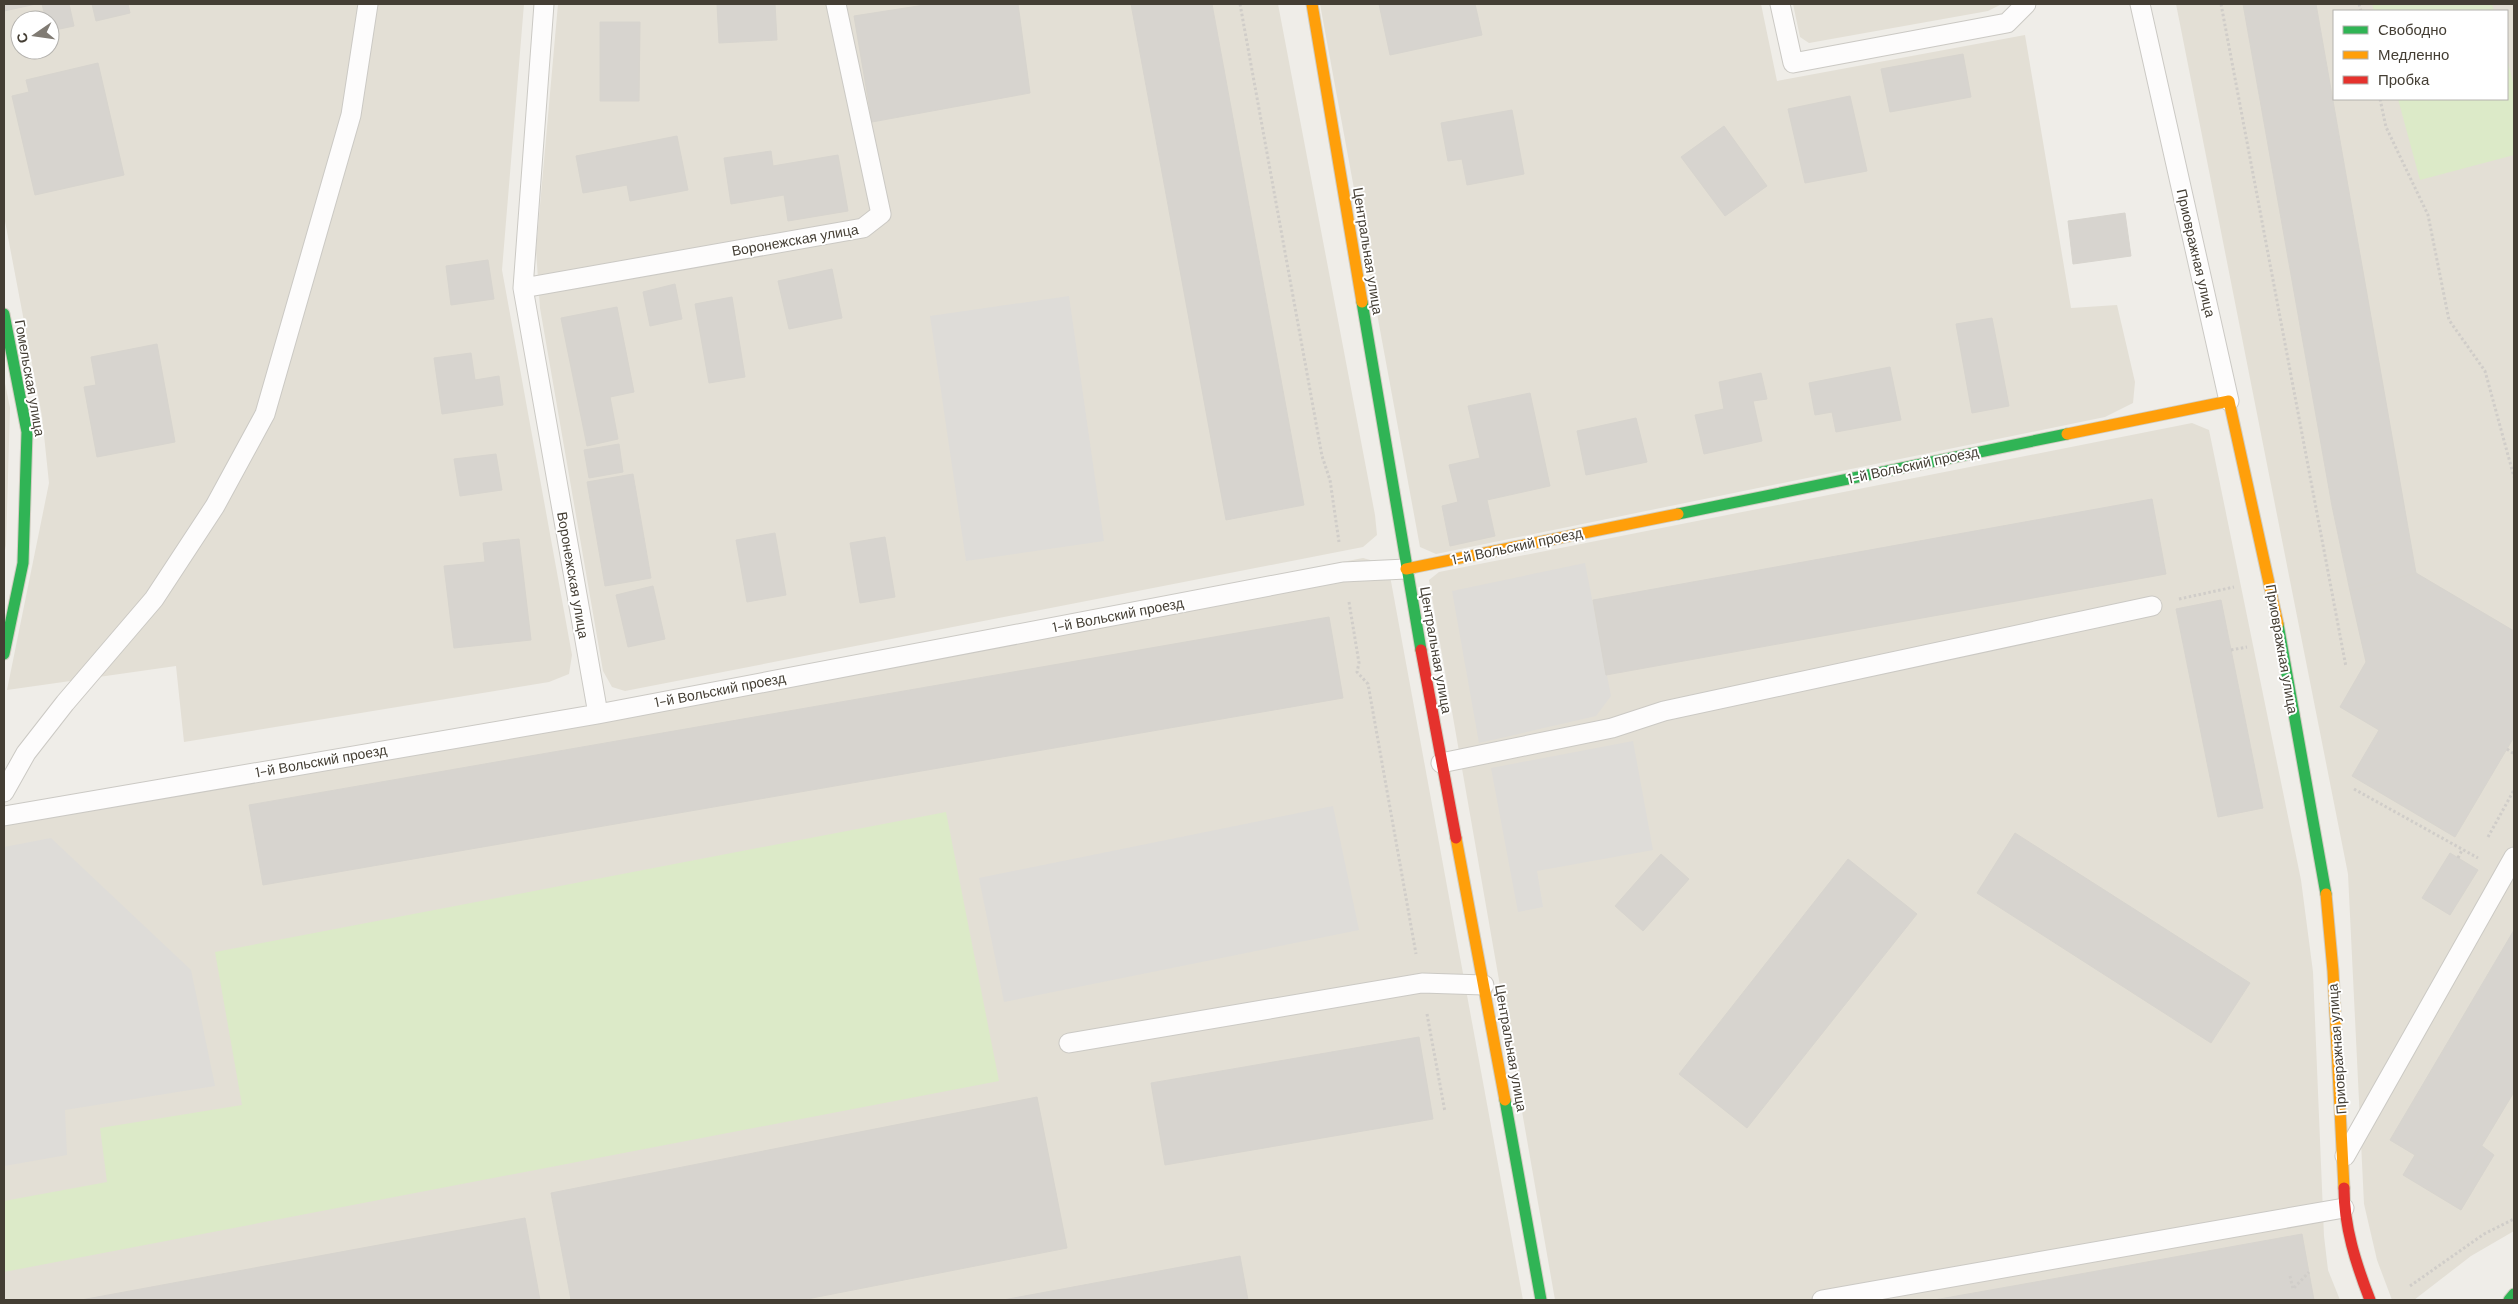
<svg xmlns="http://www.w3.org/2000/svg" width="2518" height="1304" viewBox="0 0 2518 1304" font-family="'DM Sans',sans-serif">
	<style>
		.residential { fill: #e3dfd5; fill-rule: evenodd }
		.green { fill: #dceac8 }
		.parking { fill: #dedcd8 }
		.building { fill: #d7d4cf; stroke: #d7d4ce }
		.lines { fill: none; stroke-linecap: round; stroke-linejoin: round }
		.lane-casing { stroke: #cbc9c4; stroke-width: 21 }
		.fast-casing { stroke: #d0ccc0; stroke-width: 13 }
		.slow-casing { stroke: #d0ccc0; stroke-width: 13 }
		.jam-casing { stroke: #d0ccc0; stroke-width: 13 }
		.path { stroke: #d0cdc9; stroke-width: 3; stroke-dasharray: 2.5 2.5; stroke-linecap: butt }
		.lane { stroke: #fdfcfc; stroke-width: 19 }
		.fast { stroke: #30b455; stroke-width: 11 }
		.slow { stroke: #ff9f0a; stroke-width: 11 }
		.jam { stroke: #e5322d; stroke-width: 11 }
		.labels { text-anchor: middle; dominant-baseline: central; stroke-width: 4; stroke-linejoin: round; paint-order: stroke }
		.street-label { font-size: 14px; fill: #443e34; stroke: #fff }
	</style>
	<rect width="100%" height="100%" fill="#efede8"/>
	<!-- residential -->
	<path class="residential" d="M4,4H524L502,270L572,655L569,674L549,682L184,742L176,666L7,690L49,483L42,416L4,216ZM20,20H50V50H20Z
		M558,4H1278L1375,515L1377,535L1363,547L625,691L612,687L603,671L540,308L536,250Z
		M1320,4H1761L1777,81L2025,35L2071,308L2117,305L2135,382L2133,403L2105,417L1436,554L1420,547Z
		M1793,4H2002L1988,11L1809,43L1800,37Z
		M2176,4H2514V1231L2471,1256L2414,1300H2392L2377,1260L2364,1204L2348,874ZM2334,11H2507V99H2334Z
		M4,378L10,408L6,545L4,556Z
		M2192,423L2209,430L2301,880L2313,972L2324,1236L2328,1270L2340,1300H1555L1429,580L1439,572Z
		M1363,558L1388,565L1523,1300H4V824Z"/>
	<!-- green -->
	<path class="green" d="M2372,4H2492L2494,11H2374Z
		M2507,58L2514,87V155L2420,180L2398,99H2507Z
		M946,812L999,1081L4,1272V1201L107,1182L100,1128L242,1105L215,952Z"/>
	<!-- parking -->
	<path class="parking" d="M1069,296L1104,541L966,561L930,316Z
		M1585,563L1611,696L1596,716L1479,743L1452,591Z
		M1633,741L1653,850L1537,871L1543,907L1518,912L1491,768Z
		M1333,806L1359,930L1004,1002L979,878Z
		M51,838L191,970L215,1086L65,1110L67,1155L4,1166V847Z"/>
	<!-- building -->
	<path class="building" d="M4,4H36L4,11Z
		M42,4H69L74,26L50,31V20H46Z
		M92,4H128L130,13L96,21Z
		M717,4H775L777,40L719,43Z
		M931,4H1018L1030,93L872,122L854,16Z
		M1131,4H1212L1304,505L1226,520Z
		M1379,4H1475L1482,35L1390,55Z
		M2243,4H2316L2416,573L2350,591L2332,506Z
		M600,22H640L639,101H600Z
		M1963,54L1971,97L1890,112L1881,69Z
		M98,63L124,175L35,195L12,96L29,92L26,80Z
		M1850,96L1867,171L1805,183L1788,109Z
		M1512,110L1524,174L1467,185L1462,159L1448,161L1441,123Z
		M1724,126L1767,186L1725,216L1681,157Z
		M677,136L688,190L630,201L627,185L583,193L576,156Z
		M771,151L773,166L838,155L848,211L788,221L784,195L731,204L724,158Z
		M2125,213L2131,256L2073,264L2068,221Z
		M488,260L494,299L451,305L446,266Z
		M832,269L842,318L789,329L778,281Z
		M675,284L682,319L650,326L643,292Z
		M732,297L745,377L709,383L695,304Z
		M617,307L634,392L610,397L618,439L587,446L561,318Z
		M1992,318L2009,406L1972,413L1956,324Z
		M157,344L175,442L97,457L84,387L96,385L91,357Z
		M471,353L475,380L499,376L503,405L442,414L434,358Z
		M1890,367L1901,420L1836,432L1832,412L1815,415L1809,383Z
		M1761,373L1767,399L1753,401L1762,441L1704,454L1695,415L1724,409L1719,382Z
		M1530,393L1550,486L1487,500L1495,536L1450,546L1442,506L1458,502L1449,465L1480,458L1468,406Z
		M1636,418L1647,462L1586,475L1577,431Z
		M619,444L623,472L589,478L584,450Z
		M496,454L502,490L460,496L454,459Z
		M633,474L651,578L605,586L587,482Z
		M2152,499L2166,574L1606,675L1593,600Z
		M775,533L786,595L747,602L736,540Z
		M885,537L895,597L860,603L850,543Z
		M519,539L531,640L454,648L444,566L485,562L483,543Z
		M2416,573L2514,631V737L2455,837L2352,776L2379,730L2340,707L2366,662L2350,591Z
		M653,586L665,639L628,647L616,595Z
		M2221,600L2263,808L2218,817L2176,609Z
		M1329,617L1343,698L263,885L249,805Z
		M2015,833L2250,983L2211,1043L1977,893Z
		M2450,853L2478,870L2450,915L2422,898Z
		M1661,854L1689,879L1643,931L1615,906Z
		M1848,859L1917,914L1747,1128L1679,1074Z
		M2514,930V1092L2460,1182L2390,1140Z
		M1419,1037L1433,1119L1165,1165L1151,1083Z
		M1037,1097L1067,1248L802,1300H571L551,1193Z
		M2482,1146L2494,1155L2461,1210L2403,1175L2415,1155L2460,1182Z
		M525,1218L540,1300H81Z
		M2302,1234L2314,1300H1934L2058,1278Z
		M1240,1256L1248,1300H1003Z"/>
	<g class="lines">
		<defs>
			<path id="lane" d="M544,4L523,288L598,714
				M1780,4L1793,63L2007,23L2026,4
				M2140,4L2229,401
				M523,288L863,228L881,214L836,4
				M1441,763L1612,728L1664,711L2152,606
				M4,792L26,753L65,703L154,599L215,506L265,414L351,115L368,4
				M4,816L598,714L1343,572L1406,569
				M1069,1043L1422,983L1484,985
				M2345,1156L2514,857
				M1822,1300L2344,1208"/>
			<path id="fast" d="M1362,302L1421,650
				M4,314L27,432L23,563L4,654
				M1678,514L2067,434
				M2278,624L2326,894
				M1505,1100L1541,1300
				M2509,1300L2514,1294"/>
			<path id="slow" d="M1312,4L1362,302
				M2067,434L2229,401L2278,624
				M1406,569L1678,514
				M1456,838L1505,1100
				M2326,894L2333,971L2344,1188"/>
			<path id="jam" d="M1421,650L1456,838
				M2344,1188C2344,1227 2356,1264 2370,1300"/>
		</defs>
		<!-- lane casing -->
		<use href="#lane" class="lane-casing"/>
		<!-- fast casing -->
		<use href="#fast" class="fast-casing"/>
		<!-- slow casing -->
		<use href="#slow" class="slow-casing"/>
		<!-- jam casing -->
		<use href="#jam" class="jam-casing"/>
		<!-- path -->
		<path class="path" d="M1240,4L1322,456L1330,480L1339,542
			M2221,4L2346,667
			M2359,4L2361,11
			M2380,99L2386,127L2428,215L2449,320L2485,371L2514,477
			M2179,599L2234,587
			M1349,602L1359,663L1357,672L1368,684L1416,954
			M2231,650L2247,647
			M2507,749L2514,754
			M2354,789L2478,858
			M2488,837L2514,790
			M2458,858L2462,850
			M1427,1014L1445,1112
			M2290,1276L2293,1289L2309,1272
			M2410,1286L2484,1234L2514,1219"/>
		<!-- lane -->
		<use href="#lane" class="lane"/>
		<!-- fast -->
		<use href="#fast" class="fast"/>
		<!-- slow -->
		<use href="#slow" class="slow"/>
		<!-- jam -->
		<use href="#jam" class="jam"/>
	</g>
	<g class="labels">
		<!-- street labels -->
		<g class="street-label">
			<text transform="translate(795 240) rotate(-10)">Воронежская улица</text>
			<text transform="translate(1368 251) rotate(81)">Центральная улица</text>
			<text transform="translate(2196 253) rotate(77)">Приовражная улица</text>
			<text transform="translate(30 378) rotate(80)">Гомельская улица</text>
			<text transform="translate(1913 465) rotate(-12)">1-й Вольский проезд</text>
			<text transform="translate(1517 546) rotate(-12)">1-й Вольский проезд</text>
			<text transform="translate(573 575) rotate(80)">Воронежская улица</text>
			<text transform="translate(1118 615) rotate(-11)">1-й Вольский проезд</text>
			<text transform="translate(2282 649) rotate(80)">Приовражная улица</text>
			<text transform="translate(1436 650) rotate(80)">Центральная улица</text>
			<text transform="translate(720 690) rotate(-11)">1-й Вольский проезд</text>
			<text transform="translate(321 761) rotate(-10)">1-й Вольский проезд</text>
			<text transform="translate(1511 1048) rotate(80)">Центральная улица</text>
			<text transform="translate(2337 1049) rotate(-94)">Приовражная улица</text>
		</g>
	</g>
	<!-- border -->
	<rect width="2518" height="1304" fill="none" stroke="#443e34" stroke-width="10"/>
	<!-- legend -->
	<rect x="2333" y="10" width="175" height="90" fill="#ffffff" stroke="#b4b2ae"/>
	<rect x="2343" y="26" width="25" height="8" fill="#30b455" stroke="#b4b2ae"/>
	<text x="2378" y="35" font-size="15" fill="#443e34">Свободно</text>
	<rect x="2343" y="51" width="25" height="8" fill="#ff9f0a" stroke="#b4b2ae"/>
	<text x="2378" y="60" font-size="15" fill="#443e34">Медленно</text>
	<rect x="2343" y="76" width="25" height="8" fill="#e5322d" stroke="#b4b2ae"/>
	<text x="2378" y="85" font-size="15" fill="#443e34">Пробка</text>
	<!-- north arrow -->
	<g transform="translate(35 35) rotate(257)"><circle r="24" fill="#ffffff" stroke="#b4b2ae"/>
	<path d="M0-4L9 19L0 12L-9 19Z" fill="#807b73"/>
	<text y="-8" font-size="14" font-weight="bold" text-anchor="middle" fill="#443e34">С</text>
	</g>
</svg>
